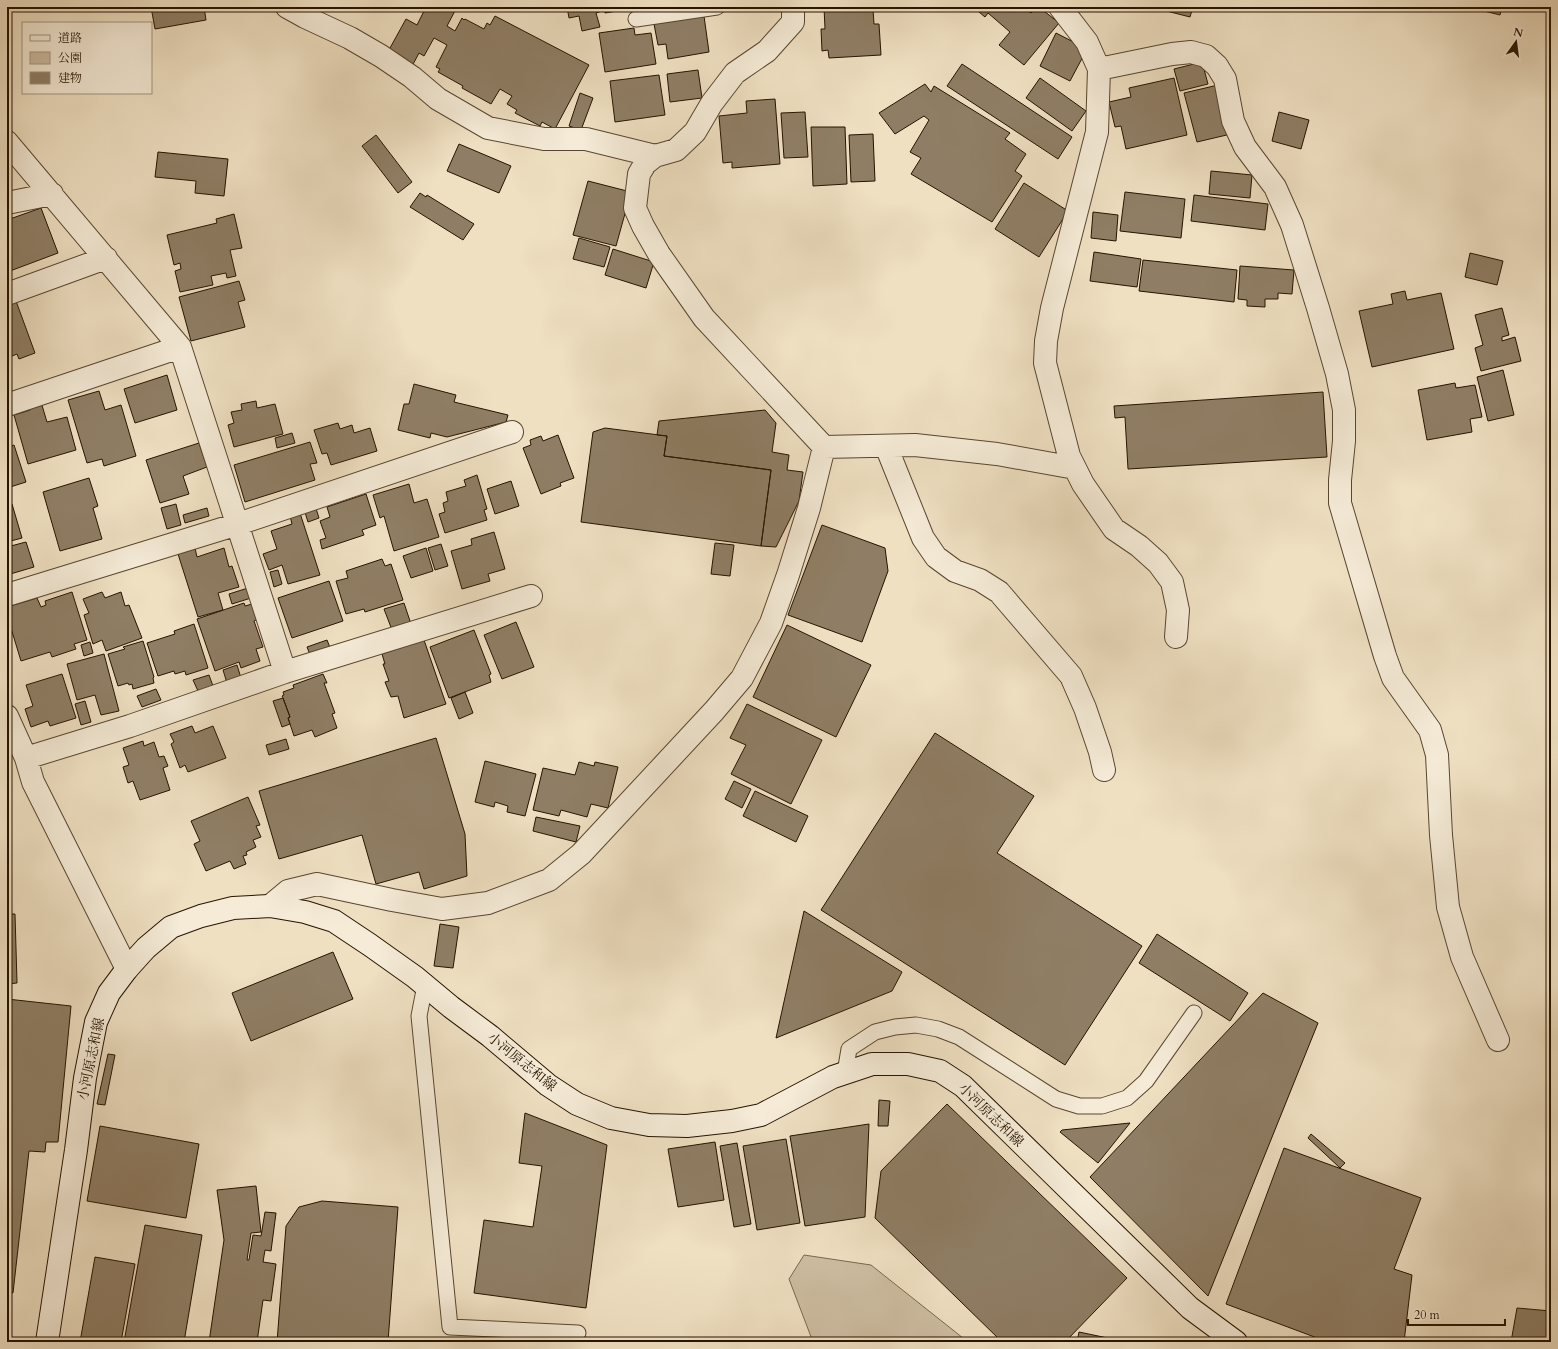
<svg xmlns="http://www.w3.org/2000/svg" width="1558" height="1349" viewBox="0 0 1558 1349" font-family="Cardo,'Noto Serif JP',serif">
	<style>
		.green { fill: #cdbda1; stroke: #7a6850 }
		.building { fill: #8f7e65; stroke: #261300 }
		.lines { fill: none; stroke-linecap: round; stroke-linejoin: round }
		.lane-casing { stroke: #584630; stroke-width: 17 }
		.street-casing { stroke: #584630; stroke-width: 24 }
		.secondary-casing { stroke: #261300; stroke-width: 24 }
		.lane { stroke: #f5ebd7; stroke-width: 15 }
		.street { stroke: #f5ebd7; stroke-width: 22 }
		.secondary { stroke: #f5ebd7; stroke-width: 22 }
		.labels { text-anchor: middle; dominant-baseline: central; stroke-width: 3; stroke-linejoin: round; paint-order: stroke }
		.street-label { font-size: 14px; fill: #261300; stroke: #f5ebd7 }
	</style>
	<rect width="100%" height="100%" fill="#efe0c2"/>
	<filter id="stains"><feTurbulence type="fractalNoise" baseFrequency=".005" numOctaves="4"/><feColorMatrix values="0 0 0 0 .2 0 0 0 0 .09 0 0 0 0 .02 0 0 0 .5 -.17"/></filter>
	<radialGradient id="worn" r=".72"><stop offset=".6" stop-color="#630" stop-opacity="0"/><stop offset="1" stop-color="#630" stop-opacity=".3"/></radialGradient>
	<!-- green -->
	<path class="green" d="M804,1255L871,1265L968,1342H813L789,1279Z"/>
	<!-- building -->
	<path class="building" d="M151,7H204L206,20L155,29Z
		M426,7H457L447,26L455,31L462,18L464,20L465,19L484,29L487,23L490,25L495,16L589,65L555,129L542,122L540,126L515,113L517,110L507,104L512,96L500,89L491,104L462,88L463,86L438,72L440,69L436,67L447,45L434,38L424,56L419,53L410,70L385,57L406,19L417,25Z
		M567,7H601L602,11L596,13L600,27L582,31L579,16L569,18Z
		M604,7H640L605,13Z
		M824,7H853V10L873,9L874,24H879L881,55L829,58L828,50L822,51L821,29H825Z
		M973,7H1024L1031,13L1036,7H1039L1059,23L1024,65L999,45L1010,32L988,13L985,17Z
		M1151,7H1193L1190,17Z
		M1468,7H1502L1500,15Z
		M704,16L709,52L668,59L666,44L658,45L654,24Z
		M634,28L635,35L651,33L656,64L605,72L599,33Z
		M1056,33L1087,49L1070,81L1040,66Z
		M1202,62L1208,84L1180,91L1174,69Z
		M962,64L1072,137L1058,159L947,86Z
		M698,70L702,98L670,102L667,74Z
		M659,75L665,115L615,122L610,81Z
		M1040,78L1086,111L1072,131L1026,98Z
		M1174,78L1187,135L1126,149L1121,126L1115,127L1109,102L1131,97L1129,88Z
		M925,84L931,92L934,86L1010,133L1005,139L1026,154L1015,171L1022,176L992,222L911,174L921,158L910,152L929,120L924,116L895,134L879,113Z
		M1218,85L1231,134L1197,142L1184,93Z
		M580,93L593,98L581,130L569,126Z
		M775,99L780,164L732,168V162L723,163L719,116L747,113L746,101Z
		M805,112L808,157L784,158L781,113Z
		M1279,112L1309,120L1301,149L1272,141Z
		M811,127H845L847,184L813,186Z
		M873,134L875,181L851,182L849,135Z
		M376,135L412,182L398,193L362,146Z
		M459,144L511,166L499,193L447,171Z
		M158,152L228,159L224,196L195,193L196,181L155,177Z
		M1211,171L1252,175L1250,198L1209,194Z
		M588,181L631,192L616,246L573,235Z
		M1024,183L1068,211L1039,257L995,229Z
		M1125,192L1185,199L1181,238L1120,231Z
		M420,193L426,197L427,195L474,224L463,240L410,207Z
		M1194,195L1268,204L1265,230L1191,221Z
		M41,208L58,253L10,271L7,263V220Z
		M1093,212L1118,215L1116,241L1091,238Z
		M234,214L242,248L230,250L236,276L227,278L226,273L211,276L213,285L180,292L175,271L181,269L180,263L174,265L167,235L217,223L216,219Z
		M579,238L610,247L604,267L573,259Z
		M613,249L654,262L646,288L605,275Z
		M1094,252L1141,259L1137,287L1090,281Z
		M1470,253L1503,261L1497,285L1465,277Z
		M1143,260L1237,270L1234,302L1139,291Z
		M1240,266L1294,270L1292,294L1278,293V299H1265V307L1247,306V300L1238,299Z
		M239,281L245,300L238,302L245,327L191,341L179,297Z
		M1405,291L1407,300L1441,293L1454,349L1372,367L1359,311L1393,304L1391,294Z
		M16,301L35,353L19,359L17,354L7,358V304Z
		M1502,308L1509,335L1502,337V341L1515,337L1521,361L1481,371L1475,348L1483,345L1475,315Z
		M1503,370L1514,415L1488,421L1477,377Z
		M167,375L177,410L135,423L124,389Z
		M1455,383L1456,388L1475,385L1482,417L1470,419L1472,432L1427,440L1418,390Z
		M414,384L456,395L454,402L508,415L506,422L447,437L431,433L430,438L398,430L404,404H409Z
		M99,391L105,410L121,405L136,456L104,466L102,459L87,463L68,400Z
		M1323,392L1327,457L1128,469L1125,417L1115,418L1114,406Z
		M256,401L257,408L275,404L283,434L234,447L228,425L234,423L231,412L242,410L241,404Z
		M41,402L47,422L67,417L76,450L28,464L14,415L30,410L29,405Z
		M765,410L776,423L772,452L789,455L787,470L803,472L799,501L776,547L761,546L771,470L664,456L667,436L657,435L659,421Z
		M338,423L340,429L352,425L354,433L370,428L377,451L331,465L327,453L322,454L314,430Z
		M605,428L667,436L664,456L771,470L761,546L581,522L593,432Z
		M292,433L295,443L277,448L275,438Z
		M558,435L574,478L560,483L561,486L541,494L523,448L531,445L530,440L541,436L543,441Z
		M310,442L317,463L310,464L315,480L245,502L234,465Z
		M199,443L207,467L183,476L189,494L160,503L146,460Z
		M14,445L26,482L7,488V448Z
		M477,475L487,509L484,510L487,520L445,533L439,514L445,512L443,503L448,501L446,492L466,486L464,480Z
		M89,478L98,506L93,508L102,539L60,551L43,492Z
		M511,481L519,506L495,514L487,489Z
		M409,484L414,503L427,499L439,537L394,551L384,516L380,518L373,495Z
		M366,494L376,525L362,530L364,535L322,549L320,540L326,538L320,521L330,517L327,507Z
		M314,502L319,518L308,522L303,506Z
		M12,504L22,538L7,542V505Z
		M176,504L181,525L167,529L161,508Z
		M207,508L209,516L185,523L183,515Z
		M300,513L320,575L288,584L282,565L269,570L263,554L277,549L271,531L292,524L290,516Z
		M822,525L885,548L888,571L862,642L788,615Z
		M494,532L505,569L488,574L490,581L462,589L451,551L472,545L471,539Z
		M26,542L34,567L7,575V547Z
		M715,543L734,545L730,576L711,574Z
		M441,544L448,566L435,570L428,548Z
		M195,548L197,557L224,548L229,567L232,566L239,587L218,593L223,610L198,617L178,554Z
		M426,548L433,571L411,578L403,556Z
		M382,559L385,566L391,564L403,600L365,612L364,609L346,614L336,581L348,578L346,571Z
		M278,570L282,584L274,587L270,572Z
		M329,581L343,621L292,638L278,598Z
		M248,588L251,598L232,604L229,594Z
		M72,592L87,640L74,644L76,649L52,657L50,652L21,661L7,615V607L37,598L41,607L46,605L45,601Z
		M102,592L105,598L121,592L125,606L129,605L142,638L106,651L102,640L93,644L84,615L89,613L83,599Z
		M244,603L245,606L252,604L258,619L254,621L263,647L256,649L260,661L241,668L239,662L215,671L197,619Z
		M404,603L411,624L392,630L384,609Z
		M516,622L534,667L502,679L484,635Z
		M194,624L208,668L186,675L185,671L175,674L174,671L158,676L147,643L175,634L174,631Z
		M787,625L871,665L836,737L753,697Z
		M474,630L491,674L489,675L491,682L449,698L430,647Z
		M327,640L331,650L311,657L307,647Z
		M424,640L446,704L404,718L398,696L391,697L385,682L389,681L383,664H385L382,654Z
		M143,641L154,677L153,678L154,683L133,689L132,684L129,685L128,683L118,686L108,654L125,649L123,647Z
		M90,642L93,653L84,656L81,645Z
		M104,654L119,711L101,715L95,695L77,700L67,664Z
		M237,665L241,678L227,683L223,670Z
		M62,674L76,718L50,726L48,721L31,727L25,709L33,706L26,685Z
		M323,674L327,683H324L335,713L332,714L337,728L315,737L312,730L294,736L288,718L290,717L283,698L282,696L284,695L283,692L294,688L293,685Z
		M209,675L213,686L198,691L193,680Z
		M156,689L161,700L142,707L137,696Z
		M465,692L473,713L459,719L451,698Z
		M283,698L290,717L288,718L290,724L282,727L273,701Z
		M85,701L91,722L81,725L75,704Z
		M747,704L822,740L791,804L731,774L746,745L730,738Z
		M192,726L195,733L213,726L226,758L188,772L185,765L180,768L171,744L174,742L170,734Z
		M935,733L1034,796L997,853L1142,946L1065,1065L821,910Z
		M436,738L465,834L467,876L424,889L419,872L376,884L362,835L279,859L259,791Z
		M286,739L289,749L269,755L266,745Z
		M143,741L144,746L154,742L159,757L164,756L168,766L163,768L170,790L140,800L133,781L128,783L123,767L129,765L123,748Z
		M485,761L536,774L525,816L507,812L508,806L495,802L494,807L475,802Z
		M579,762L594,766L595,762L618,767L608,808L591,804L587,817L561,810L559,816L533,810L543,768L575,775Z
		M734,781L751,789L742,808L725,799Z
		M755,791L808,816L796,842L743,816Z
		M248,797L260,825L256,826L261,837L253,840L256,847L246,852L247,855L243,856L246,864L234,869L230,861L206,871L194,844L200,841L191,821Z
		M536,817L580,826L576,842L533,831Z
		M804,911L902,972L892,991L776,1038Z
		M7,914H15L17,983L7,984Z
		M440,924L459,927L453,968L434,966Z
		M1157,934L1248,993L1230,1021L1139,963Z
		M333,952L353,999L251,1041L232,993Z
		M1263,993L1318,1023L1208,1296L1090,1177Z
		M7,999L71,1006L58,1142H46L45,1152L29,1151L13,1293L7,1292Z
		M108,1054L115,1055L105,1105L97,1104Z
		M879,1100L890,1101L888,1126H878Z
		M947,1104L1127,1278L1065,1342H1014L1000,1340L875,1218L881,1171Z
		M525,1113L607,1145L586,1308L474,1293L484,1220L533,1227L542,1166L519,1163Z
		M1130,1123L1098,1163L1060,1132L1062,1130Z
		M869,1124L865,1217L805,1226L790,1136Z
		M100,1126L199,1144L186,1218L87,1201Z
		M1311,1134L1345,1163L1340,1168L1308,1138Z
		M786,1139L800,1223L757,1230L743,1146Z
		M715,1142L724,1200L678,1207L668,1149Z
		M737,1143L751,1224L734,1227L720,1146Z
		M1284,1148L1421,1198L1394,1269L1412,1275L1404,1342H1328L1226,1304Z
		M256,1186L261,1232L251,1233L247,1260H249L253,1235L261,1236L265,1212L276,1213L271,1251L265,1250L263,1262L276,1264L271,1301L263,1300L257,1342H209L224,1240L217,1190Z
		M322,1201L398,1207L388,1342H277L286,1226L299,1207Z
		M145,1225L202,1235L184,1342H124Z
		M95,1257L135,1264L121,1342H80Z
		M1517,1308L1551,1311V1342H1511Z
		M1079,1332L1122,1341V1342H1077Z"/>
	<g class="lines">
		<defs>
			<path id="lane" d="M636,19L717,7
				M425,985L419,1016L450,1327L578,1333
				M845,1073L849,1049L875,1032L895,1027L916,1025L938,1029L959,1037L1056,1099L1079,1106H1102L1127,1098L1146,1081L1194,1013"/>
			<path id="street" d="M287,7L305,17L350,38L381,56L412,77L438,99L488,128L544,139H586L655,156
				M793,7V22L767,51L735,73L712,103L695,132L676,150L655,156L645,164L639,174L635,208L643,226L659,254L704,318L824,447L915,445L997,454L1075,468
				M1060,7L1087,42L1099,69L1097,132L1052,308L1046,341L1045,363L1069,456L1083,484L1114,529L1139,546L1158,563L1172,582L1178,610L1176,637
				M1099,69L1172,54L1191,52L1206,56L1217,66L1225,79L1233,121L1245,147L1275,187L1292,225L1318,308L1337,374L1344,410V441L1340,480V503L1385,656L1393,678L1430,730L1437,755L1441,835L1448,907L1462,957L1498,1040
				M7,142L180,347L285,672
				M7,203L52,194
				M7,294L106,258
				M7,405L180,347
				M886,446L923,538L936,557L955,571L980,580L999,592L1071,676L1085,708L1100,752L1104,770
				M7,595L238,524L512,432
				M7,716L26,758L33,782L127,969
				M26,758L130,726L285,672L531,596
				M270,906L288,891L317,884L392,900L442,909L488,903L549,880L581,854L714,711L742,678L771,623L788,575L809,508L824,447"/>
			<path id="secondary" d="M47,1342L76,1150L85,1078L96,1022L109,993L127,969L146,948L171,927L201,916L233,908L270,906L305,912L334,921L370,945L415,977L451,1007L490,1036L548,1085L577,1104L611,1118L649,1125L687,1126L732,1121L761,1115L833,1077L872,1064H908L940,1071L963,1086L1190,1308L1236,1342"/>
		</defs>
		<!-- lane casing -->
		<use href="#lane" class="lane-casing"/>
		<!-- street casing -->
		<use href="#street" class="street-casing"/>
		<!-- secondary casing -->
		<use href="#secondary" class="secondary-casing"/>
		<!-- lane -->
		<use href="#lane" class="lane"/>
		<!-- street -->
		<use href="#street" class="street"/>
		<!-- secondary -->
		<use href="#secondary" class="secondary"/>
	</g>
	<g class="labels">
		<!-- street labels -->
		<g class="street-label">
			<text transform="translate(91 1059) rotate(-78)">小河原志和線</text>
			<text transform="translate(522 1062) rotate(39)">小河原志和線</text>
			<text transform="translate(991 1115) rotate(44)">小河原志和線</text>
		</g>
	</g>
	<!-- margin -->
	<rect width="1558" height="1349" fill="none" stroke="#efe0c2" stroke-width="24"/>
	<rect x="8" y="8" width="1542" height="1333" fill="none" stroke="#261300" stroke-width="2"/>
	<rect x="12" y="12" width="1534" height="1325" fill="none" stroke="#261300"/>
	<!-- legend -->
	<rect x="22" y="22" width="130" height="72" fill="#f5ebd7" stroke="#a29581"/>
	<rect x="30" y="35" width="20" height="6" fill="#f5ebd7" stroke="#a29581"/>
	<text x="58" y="42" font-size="12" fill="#261300">道路</text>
	<rect x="30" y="52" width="20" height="12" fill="#cdbda1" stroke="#a29581"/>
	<text x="58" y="62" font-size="12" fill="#261300">公園</text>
	<rect x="30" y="72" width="20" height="12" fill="#8f7e65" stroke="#a29581"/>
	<text x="58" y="82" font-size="12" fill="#261300">建物</text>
	<!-- north arrow -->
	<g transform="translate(1516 42) rotate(14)" stroke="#f5ebd7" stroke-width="3" paint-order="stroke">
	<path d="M0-3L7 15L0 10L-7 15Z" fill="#261300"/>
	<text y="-6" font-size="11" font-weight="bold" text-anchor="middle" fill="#261300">N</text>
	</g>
	<!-- scale -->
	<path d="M1408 1319v6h97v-6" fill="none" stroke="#261300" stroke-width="2"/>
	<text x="1414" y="1319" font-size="12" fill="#261300" stroke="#f5ebd7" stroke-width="3" paint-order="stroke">20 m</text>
	<rect width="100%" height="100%" filter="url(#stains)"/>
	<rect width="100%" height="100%" fill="url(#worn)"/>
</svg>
